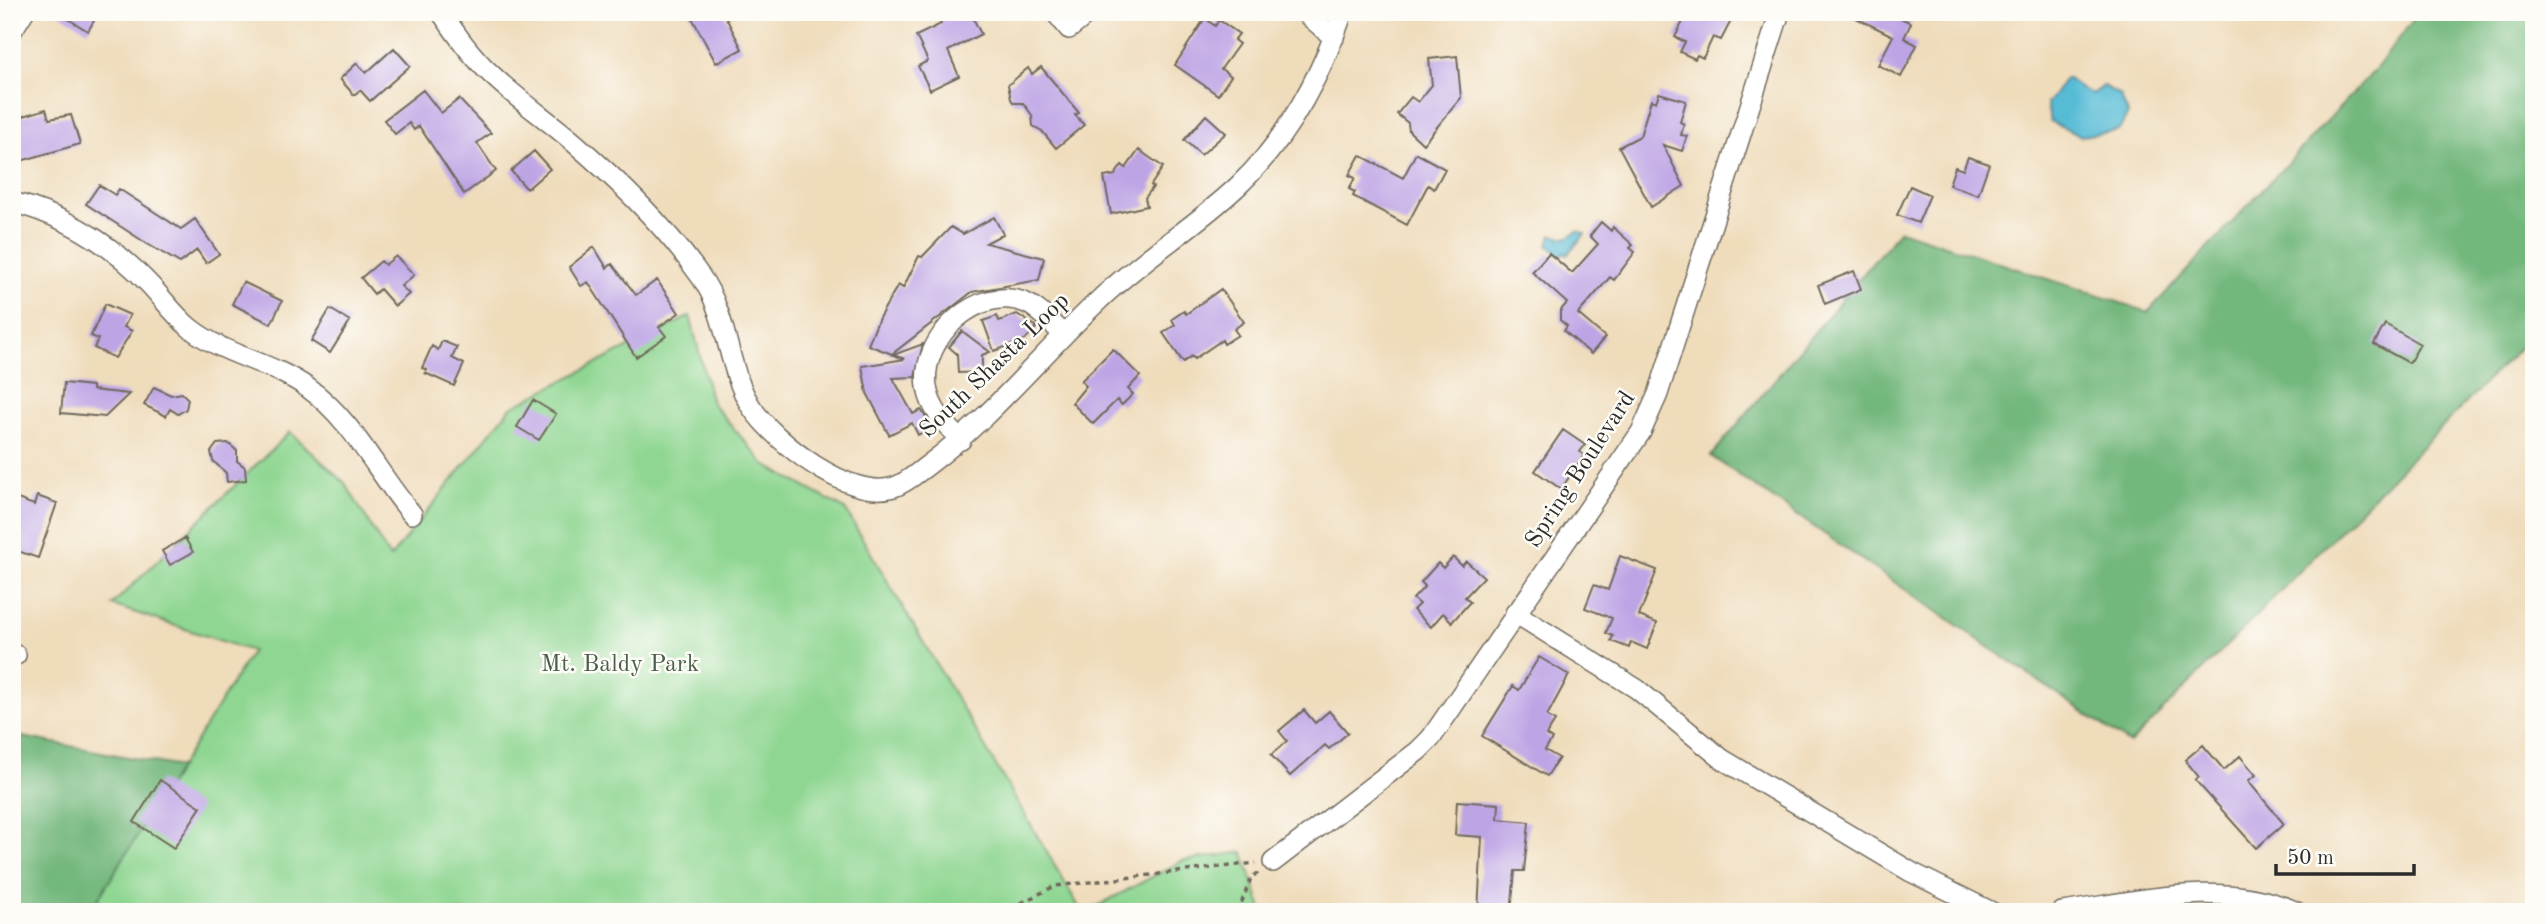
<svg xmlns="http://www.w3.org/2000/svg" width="2546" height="924" viewBox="0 0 2546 924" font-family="'Old Standard TT',serif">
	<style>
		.green { fill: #8ed691; stroke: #5c805e; stroke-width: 2 }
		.forest { fill: #72b77b; stroke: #4e7153; stroke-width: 2 }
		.water { fill: #57bcd6; stroke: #417480; stroke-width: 2 }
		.building { fill: #bda4e5 }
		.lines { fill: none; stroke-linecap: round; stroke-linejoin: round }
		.minor-casing { stroke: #70695d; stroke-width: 22 }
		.path { stroke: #70695d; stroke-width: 3.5; stroke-dasharray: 5 5; stroke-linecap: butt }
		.minor { stroke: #fff; stroke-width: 19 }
		.labels { text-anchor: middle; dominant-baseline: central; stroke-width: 5; stroke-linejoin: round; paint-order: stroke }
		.street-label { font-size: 24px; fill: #2b2b2b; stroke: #fdfcf7 }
		.park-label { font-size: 24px; fill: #495e4a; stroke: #fdfcf7 }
	</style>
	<rect width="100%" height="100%" fill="#fdfcf7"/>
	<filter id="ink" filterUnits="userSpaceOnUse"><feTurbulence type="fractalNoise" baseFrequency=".0143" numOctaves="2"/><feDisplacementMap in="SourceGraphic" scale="14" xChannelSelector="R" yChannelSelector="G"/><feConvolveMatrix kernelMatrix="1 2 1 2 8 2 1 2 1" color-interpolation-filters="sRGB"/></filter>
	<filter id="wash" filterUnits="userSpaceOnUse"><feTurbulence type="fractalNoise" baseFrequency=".00686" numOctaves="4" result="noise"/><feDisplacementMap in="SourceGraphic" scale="28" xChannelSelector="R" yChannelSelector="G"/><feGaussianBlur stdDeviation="1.57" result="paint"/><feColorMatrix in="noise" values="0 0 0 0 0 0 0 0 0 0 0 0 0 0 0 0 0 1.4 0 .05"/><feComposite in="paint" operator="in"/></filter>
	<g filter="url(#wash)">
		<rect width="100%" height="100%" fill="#efdcbb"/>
		<!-- green -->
		<path class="green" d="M690,316L712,403L765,465L845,509L1082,912H90L252,651L112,605L290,432L345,483L390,558L511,407Z
			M1243,852L1263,912H1086L1182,861Z"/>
		<!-- forest -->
		<path class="forest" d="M2419,12H2534V333L2130,744L1711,456L1900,230L2148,312L2375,70Z
			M12,735L180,767L90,912H12Z"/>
		<!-- water -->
		<path class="water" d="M2067,78L2081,89L2093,94L2103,86L2120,95L2128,114L2119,130L2081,136L2050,122L2047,103C2056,95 2061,81 2067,78Z
			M1578,231L1585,234L1567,255L1564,252L1560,256L1548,245L1552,235L1567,238Z"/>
		<g id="blocks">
			<!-- building -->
			<path class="building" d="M57,12H99L88,31Z
				M689,12H723L742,49L716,63Z
				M949,12H967L969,18L972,16L981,34L948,51L959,76L930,90L918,66L928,61L916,36L941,24L938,17Z
				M1688,12H1723L1733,17L1721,40L1713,37L1703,58L1697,55L1695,59L1680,52L1685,42L1675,37Z
				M1844,12H1889L1911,23L1904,38L1917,45L1901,77L1878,65L1893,36Z
				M1205,18L1215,26L1219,20L1239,34L1234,40L1239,44L1221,69L1231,76L1218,95L1175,65Z
				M394,48L410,66L370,101L360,90L354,95L340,79L357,63L366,73Z
				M1457,56L1461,98L1423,144L1409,131L1408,123L1397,114L1411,97L1418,102L1432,85L1429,59Z
				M1041,67L1079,113L1075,115L1084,125L1056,148L1042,131L1033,126L1032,115L1023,103H1014L1011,99L1008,85L1028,68L1032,74Z
				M423,90L441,113L459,99L491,133L477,143L496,171L464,194L419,126L414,130L409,123L395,134L384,120Z
				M1659,93L1686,101L1680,122L1684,124L1681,135L1687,136L1682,151L1663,145L1684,186L1651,207L1619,147L1640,136L1651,100L1656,102Z
				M46,109L49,119L71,115L80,144L17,162L12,147L22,145L14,119Z
				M1206,115L1226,133L1201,155L1184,140Z
				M1139,150L1163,167L1151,185L1153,187L1145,198L1147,206L1111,214L1104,177L1115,175L1122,165L1126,168Z
				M534,151L550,169L527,189L511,171Z
				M1416,153L1445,169L1434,189L1428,185L1407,225L1353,196L1355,192L1349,189L1355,178L1349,175L1360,155L1403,178Z
				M1968,157L1989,164L1978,195L1949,185L1955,167L1963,170Z
				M99,185L115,195L119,189L181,229L195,219L219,254L206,263L197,250L180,263L149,245L86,204Z
				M1910,186L1930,195L1918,223L1897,215Z
				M994,217L1003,234L986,243L1044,258L1039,280L972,292L892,354L868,345L879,318L898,285L903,288L919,256L922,257L951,227L963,234Z
				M1601,222L1611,231L1613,227L1633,245L1630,248L1635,252L1614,280L1610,277L1578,314L1605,337L1591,354L1564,331L1567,326L1560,320V311L1567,303L1532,272L1549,253L1572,273L1598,244L1590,236Z
				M594,247L607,268L612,264L636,295L657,280L679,313L659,327L666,336L636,357L588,282L581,286L569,267Z
				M396,256L414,275L401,286L409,294L395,306L380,289L374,294L361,278L381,261L385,265Z
				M1854,271L1861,289L1825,304L1818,285Z
				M243,282L282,301L271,324L232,304Z
				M1221,289L1244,322L1234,329L1238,335L1224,344L1222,340L1194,359L1192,356L1183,362L1163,333L1175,325L1172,319L1184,311L1186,314Z
				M105,304L130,315L124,327L132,331L115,358L94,348L98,339L91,336Z
				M330,309L350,321L330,353L311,341Z
				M1017,314L1037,327L1025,340L994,351L983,321L997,316L999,321Z
				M2385,324L2420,344L2409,363L2374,344Z
				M962,331L990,352L982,355V372L958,373L957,354L949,347Z
				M442,341L457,347L452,358L464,364L454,386L425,373L427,370L422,368L432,346L438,350Z
				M923,344L915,377L893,378L913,414L921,410L933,427L918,435L912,423L889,435L867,393L862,366L905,359L893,355Z
				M1113,349L1140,376L1128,389L1133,394L1122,405L1117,400L1093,424L1072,403L1086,386L1081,381Z
				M64,383L92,386V390L129,394L105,417L61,413Z
				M154,387L171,395L182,393L188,399L186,409L178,414L170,409L166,416L144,405Z
				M533,400L556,414L539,440L517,427Z
				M1563,430L1585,445L1580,452L1584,455L1561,489L1535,471Z
				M228,443L237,451V461L245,467L246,480L227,482L226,473L213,461L211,452L217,444Z
				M37,496L57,503L38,558L12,549V531L17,518L12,517V497L34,505Z
				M185,538L193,552L170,565L162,551Z
				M1620,556L1657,570L1639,616L1657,623L1647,649L1631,642L1629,648L1611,641L1613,636L1606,633L1612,618L1585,608L1594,585L1608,590Z
				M1453,557L1462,566L1466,561L1484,577L1465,597L1470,602L1452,622L1443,613L1431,627L1413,610L1419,604L1413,599L1425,586L1421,582L1438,563L1443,568Z
				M1539,657L1569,675L1547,716L1555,721L1546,735L1552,739L1545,750L1559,758L1547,776L1482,736L1513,686L1519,690Z
				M1304,710L1315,723L1329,711L1348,733L1329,749L1325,745L1290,776L1271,755L1287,741L1279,731Z
				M2203,745L2224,770L2240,756L2256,775L2248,781L2284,824L2256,848L2195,780L2199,777L2185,760Z
				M160,780L201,807L174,848L134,822Z
				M1457,801L1499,804L1498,819L1529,822L1524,871H1515L1511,912H1478L1482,837L1455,835Z"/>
		</g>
	</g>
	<g filter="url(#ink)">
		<use href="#blocks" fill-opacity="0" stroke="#70695d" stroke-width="2"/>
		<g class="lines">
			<defs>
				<path id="minor" d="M441,12C456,34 472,57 492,75C516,98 545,118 571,140C618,180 665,226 701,277C729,316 726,368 752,408C775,442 850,501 894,487C906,483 917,473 928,465C991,418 1041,355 1098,301C1142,258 1195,227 1239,185C1288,138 1321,75 1343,12
					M1055,12L1069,29L1090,12
					M1304,12L1334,38
					M12,31L24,12
					M12,202C66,216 113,245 151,286C164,300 175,316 190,328C225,356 272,362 308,388C353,420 377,473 412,514
					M961,440C946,425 930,409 927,387C920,338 978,283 1026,303C1040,309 1052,324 1063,334
					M1515,613L1637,689L1722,759L1911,872L1992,912
					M12,654L16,655
					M1273,862L1418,751L1431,738L1641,432L1658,394L1780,12
					M2062,912C2140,901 2222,878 2297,912"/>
			</defs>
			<!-- minor casing -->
			<use href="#minor" class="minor-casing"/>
			<!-- path -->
			<path class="path" d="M1003,912L1055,886L1256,863
				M1238,912L1251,878L1258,873"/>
			<!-- minor -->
			<use href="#minor" class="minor"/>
		</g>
	</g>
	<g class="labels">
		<!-- street labels -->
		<g class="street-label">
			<text transform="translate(995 366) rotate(-44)">South Shasta Loop</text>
			<text transform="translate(1581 470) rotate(-57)">Spring Boulevard</text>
		</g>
		<!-- park labels -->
		<g class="park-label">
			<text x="620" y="665">Mt. Baldy Park</text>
		</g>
	</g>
	<!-- margin -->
	<rect width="2546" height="924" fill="none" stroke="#fdfcf7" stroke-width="42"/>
	<!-- scale -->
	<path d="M2276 864v10h138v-10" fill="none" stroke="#2b2b2b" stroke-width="3.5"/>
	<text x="2287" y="864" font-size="21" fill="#2b2b2b" stroke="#fdfcf7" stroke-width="5" paint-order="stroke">50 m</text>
</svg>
